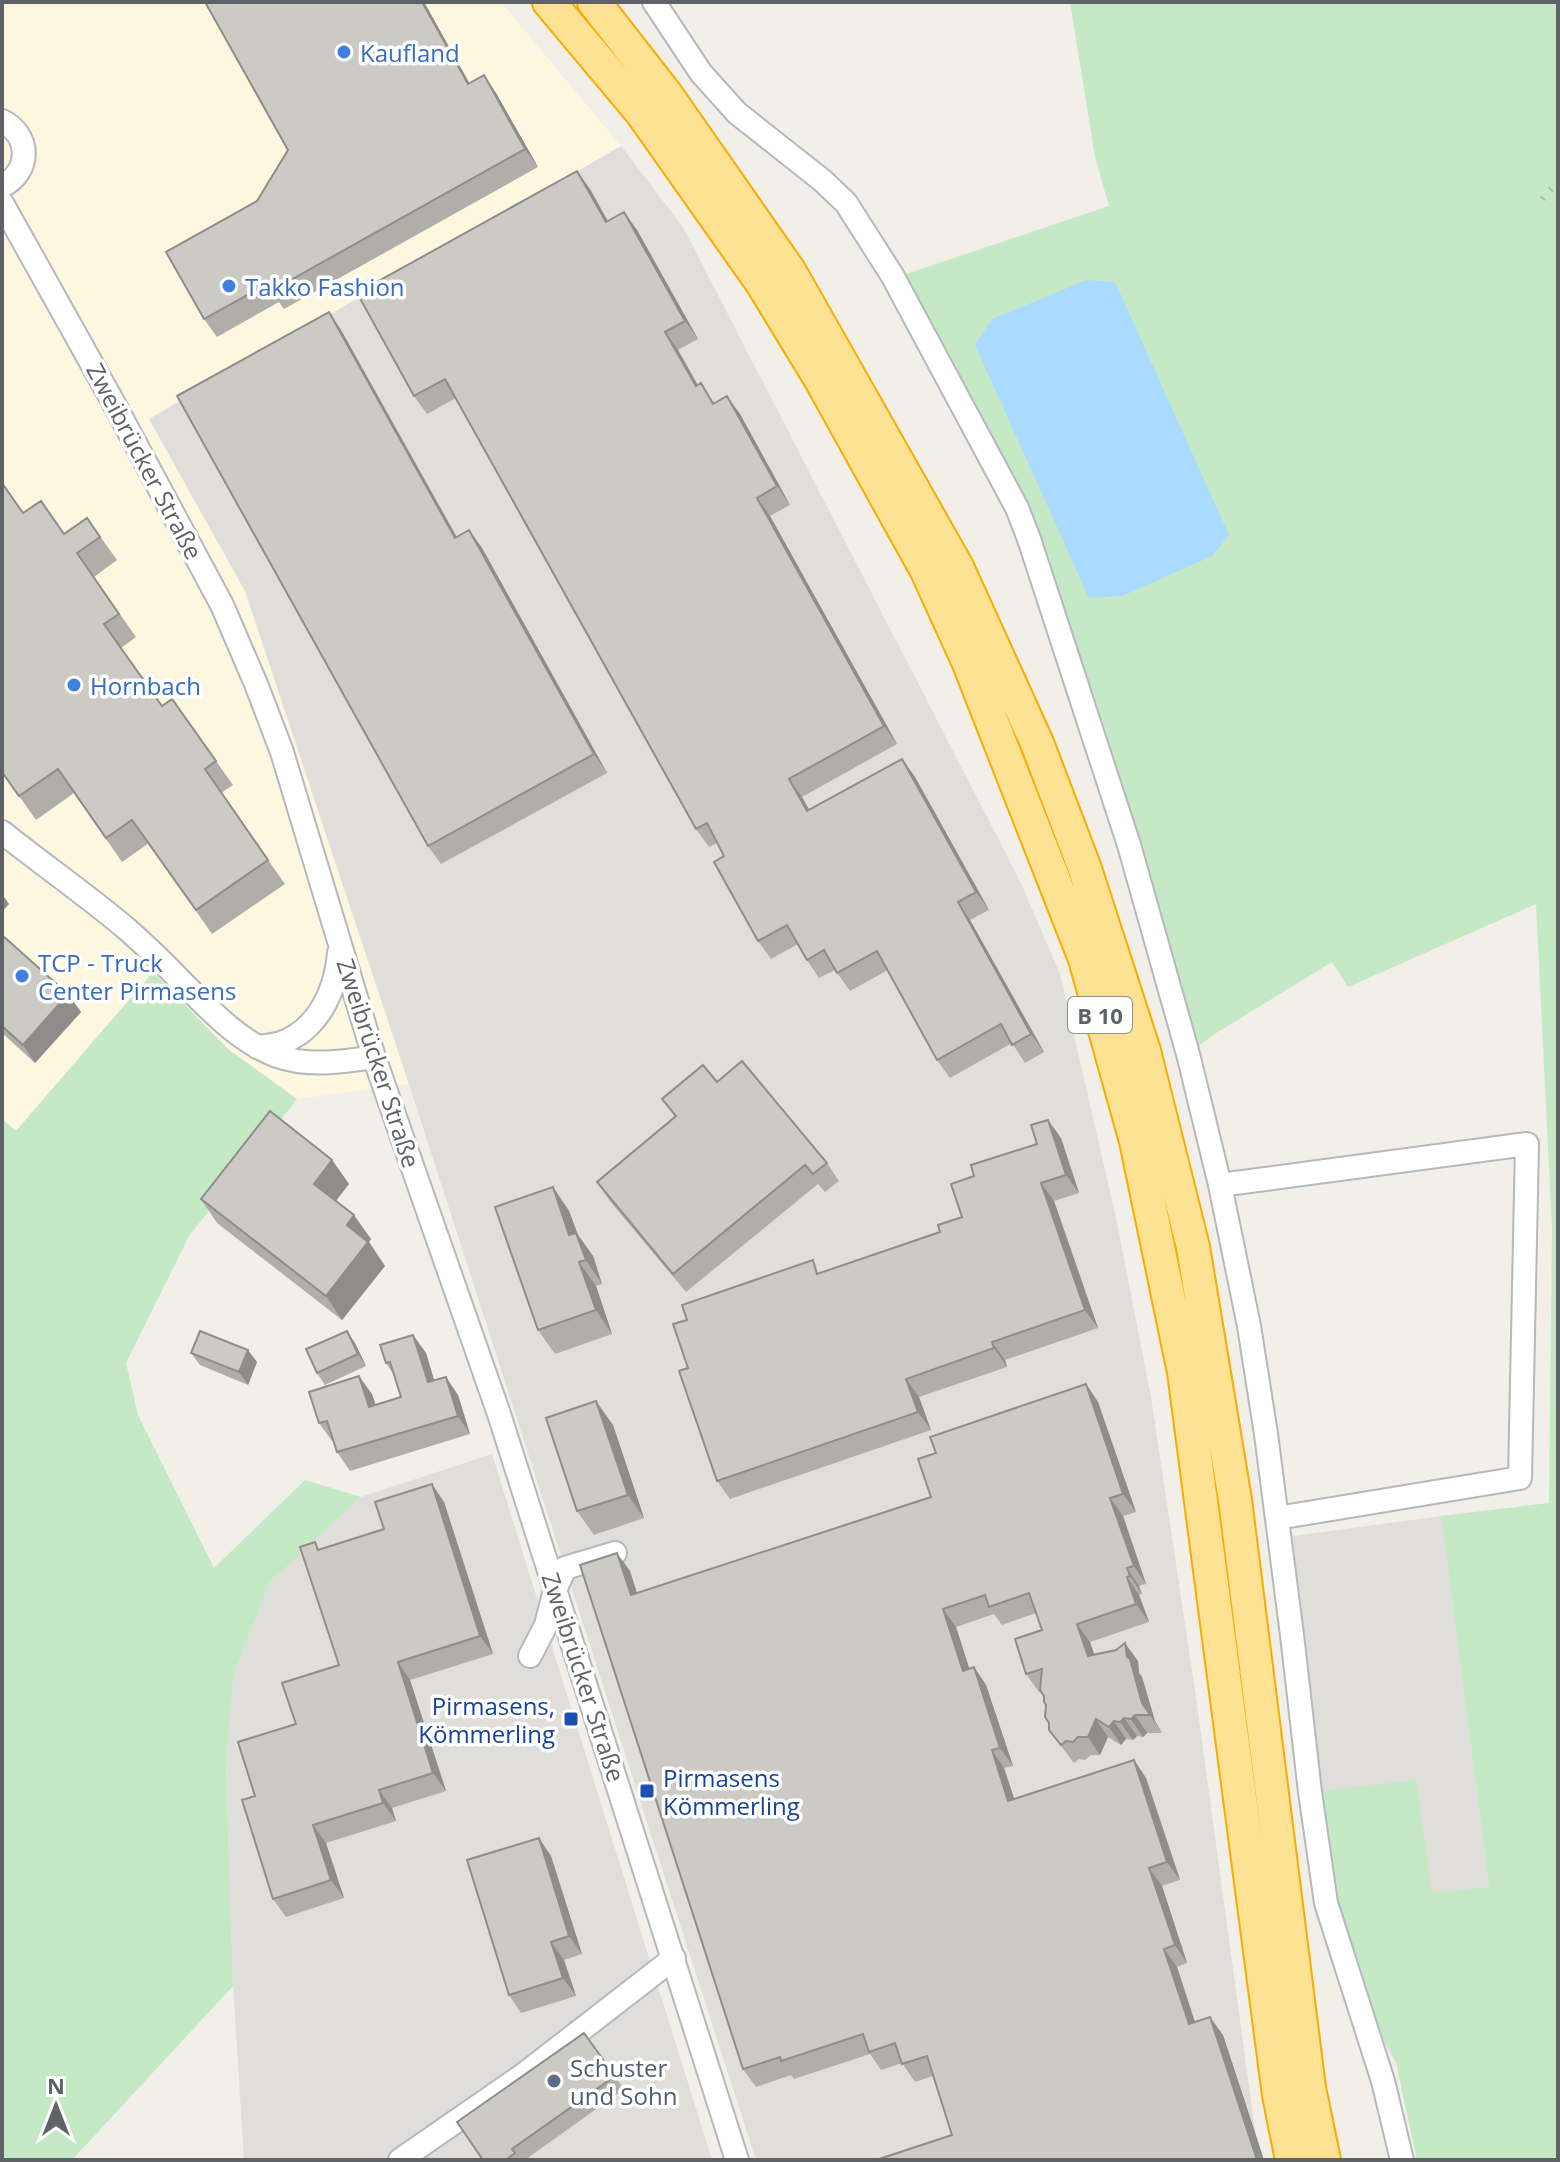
<svg xmlns="http://www.w3.org/2000/svg" width="1560" height="2162" viewBox="0 0 1560 2162" font-family="'Open Sans',sans-serif">
	<style>
		.commercial { fill: #fef7e0 }
		.industrial { fill: #e0deda }
		.green { fill: #c5e8c5 }
		.water { fill: #aadaff }
		.lines { fill: none; stroke-linecap: round; stroke-linejoin: round }
		.minor-casing { stroke: #b5b8bc; stroke-width: 26 }
		.highway-casing { stroke: #f9ab00; stroke-width: 36 }
		.minor { stroke: #fff; stroke-width: 22 }
		.highway { stroke: #fde293; stroke-width: 32 }
		.rail { stroke: #b6b7b8; stroke-width: 6; stroke-dasharray: 2 10; stroke-linecap: butt }
		.wall { fill: #afaea9 }
		.shaded-wall { fill: #8f8d8a }
		.building { fill: #cccac5; stroke: #8f8d8a; stroke-width: 2 }
		.shop-dot { fill: #3f7fe0; stroke: #fff; stroke-width: 3 }
		.transit-dot { fill: #1a4fb4; stroke: #fff; stroke-width: 3 }
		.service-dot { fill: #5c6f8a; stroke: #fff; stroke-width: 3 }
		.labels { text-anchor: middle; dominant-baseline: central; stroke-width: 7; stroke-linejoin: round; paint-order: stroke }
		.shield { fill: #fff; stroke: #8f9295; stroke-width: 2 }
		.shield-label { font-size: 22px; font-weight: bold; fill: #5f6368 }
		.shop-label { font-size: 24px; fill: #366cbe; stroke: #fff; text-anchor: start }
		.street-label { font-size: 24px; fill: #5f6368; stroke: #fff }
		.transit-label { font-size: 24px; fill: #164399; stroke: #fff; text-anchor: end }
		.service-label { font-size: 24px; fill: #4e5e75; stroke: #fff; text-anchor: start }
	</style>
	<rect width="100%" height="100%" fill="#f1efe8"/>
	<!-- commercial -->
	<path class="commercial" d="M2,2H501L621,146L149,419L245,591L409,1084L297,1099L228,1049L153,972L16,1131L2,1119Z"/>
	<!-- industrial -->
	<path class="industrial" d="M621,146L683,227L1020,881L1060,974L1116,1218L1151,1397L1196,1697L1259,2160H756L409,1084L245,591L149,419Z
		M492,1454L712,2160H244L233,1986L226,1762L234,1673L270,1582L361,1497Z
		M1441,1516L1489,1887L1432,1894L1310,1792L1279,1538Z"/>
	<!-- green -->
	<path class="green" d="M1070,2H1558V2160H1417L1396,2063L1351,1982L1310,1792L1416,1780L1432,1893L1489,1887L1441,1516L1549,1503L1552,1228L1536,904L1348,987L1332,962L1213,1035L1188,1054L1047,595L894,278L1109,206L1095,157Z
		M153,972L228,1049L297,1099L189,1236L126,1363L138,1415L214,1568L305,1480L361,1497L270,1582L234,1673L226,1762L233,1986L72,2160H2V1119L16,1131Z"/>
	<!-- water -->
	<path class="water" d="M1087,280L1115,282L1229,535L1212,556L1122,596L1089,598L975,345L992,319Z"/>
	<g class="lines">
		<defs>
			<path id="minor" d="M654,2L701,73L737,113L823,181L846,203L892,275L1017,508L1029,539L1129,845L1188,1054L1220,1185L1249,1326L1266,1434L1292,1635L1310,1792L1326,1903L1383,2081L1402,2160
				M2,121C31,135 31,172 2,186
				M2,203L112,400L222,605L256,684L282,752L374,1057L499,1414L737,2160
				M2,832C43,865 87,895 128,930C146,946 164,963 181,981C210,1010 238,1041 277,1056C308,1067 343,1062 374,1057
				M257,1047C265,1046 274,1045 281,1043C319,1029 336,990 339,953
				M1220,1185L1527,1144L1520,1478L1277,1518
				M530,1656L546,1625L555,1590L565,1568L615,1553
				M400,2160L523,2075L674,1958"/>
			<path id="highway" d="M549,2L642,113L762,283L821,380L927,571L968,661L1085,959L1136,1141L1184,1372L1279,2095L1292,2160
				M594,2L665,93L790,272L957,567L1037,743L1085,869L1144,1051L1193,1247L1235,1500L1309,2088L1324,2160"/>
		</defs>
		<!-- minor casing -->
		<use href="#minor" class="minor-casing"/>
		<!-- highway casing -->
		<use href="#highway" class="highway-casing"/>
		<!-- minor -->
		<use href="#minor" class="minor"/>
		<!-- highway -->
		<use href="#highway" class="highway"/>
		<!-- rail -->
		<path class="rail" d="M1542,199L1558,182"/>
	</g>
	<!-- wall -->
	<path class="wall" d="M205,2H424L469,83L484,75L496,93L538,167L284,309L279,302L217,337L204,319L257,201L288,150Z
		M590,189L608,221L624,212L637,230L698,339L678,350L698,385L715,403L740,414L790,505L770,516L897,744L802,797L809,810L902,759L915,777L989,910L970,920L1044,1052L1025,1063L1012,1043L950,1078L937,1060L888,970L850,991L835,970L819,978L807,960L798,944L771,959L758,941L724,856L717,843L709,847L696,829L456,398L427,414L414,396Z
		M329,312L341,330L457,537L469,530L482,548L607,773L441,864L428,846Z
		M23,513L64,534L87,518L117,560L94,577L136,637L121,648L162,706L172,699L233,785L221,793L285,884L212,934L149,843L122,862L74,793L36,820L2,772Z
		M2,935L68,994L81,1012L35,1063L2,1033Z
		M717,1082L827,1163L839,1181L825,1192L818,1184L686,1292L609,1200L597,1182L675,1117L662,1099Z
		M1061,1138L1079,1193L1054,1201L1098,1328L1005,1360L1007,1367L919,1397L931,1430L730,1499L717,1481L688,1368L821,1273L940,1232L962,1217L974,1176Z
		M332,1160L349,1184L336,1201L371,1239L369,1242L385,1266L342,1320L217,1223L201,1199Z
		M553,1187L569,1211L578,1235L593,1256L602,1284L596,1286L612,1334L555,1354L538,1330Z
		M413,1335L426,1353L434,1380L458,1395L470,1434L350,1471L337,1452L333,1441H332L319,1423L372,1394L376,1405L401,1397L394,1375L386,1363Z
		M355,1343L366,1366L325,1385L317,1373Z
		M191,1353L257,1362L248,1385L200,1365Z
		M1086,1384L1098,1402L1136,1512L1123,1516L1146,1584L1139,1586L1142,1594L1139,1595L1149,1622L1090,1642L1094,1655L1138,1661L1139,1673L1142,1677L1155,1721L1162,1733H1147L1143,1737L1137,1736L1133,1740L1126,1739L1121,1745L1108,1737L1100,1755H1091L1085,1760L1079,1759L1074,1763L1049,1730V1723L1044,1696L1041,1691L1039,1692L1026,1674L1042,1630L1036,1613L1002,1625L994,1614L956,1627L969,1669L974,1667L986,1685L1013,1766L1004,1768L1014,1799L1134,1760L1146,1778L1180,1880L1162,1886L1187,1963L1177,1967L1195,2022L1223,2035L1264,2160H876L952,2135L933,2076L915,2082L902,2063L881,2070L870,2054L794,2079L791,2075L756,2087L743,2069L630,1571L637,1593L931,1497L936,1453Z
		M613,1425L644,1518L594,1535L577,1511Z
		M444,1502L493,1654L410,1680L446,1791L392,1808L396,1821L326,1843L344,1898L286,1917L273,1899L255,1796L296,1724L339,1665L320,1549L384,1529Z
		M551,1856L582,1954L564,1960L576,1996L521,2013L509,1995Z
		M584,2033L624,2089L525,2160H483Z"/>
	<!-- shaded-wall -->
	<path class="shaded-wall" d="M422,2H424L480,102L468,84Z
		M484,75L496,93L538,167L525,149Z
		M577,171L590,189L618,240L606,222Z
		M624,212L637,230L698,339L685,321Z
		M329,312L341,330L467,556L455,538Z
		M665,332L678,350L708,404L696,386Z
		M727,396L740,414L790,505L777,486Z
		M757,498L770,516L897,744L884,726Z
		M469,530L482,548L607,773L594,754Z
		M902,759L915,777L989,910L976,892Z
		M789,779L802,797L820,829L807,811Z
		M2,894L9,904L2,912Z
		M958,902L970,920L1044,1052L1031,1034Z
		M68,994L81,1012L35,1063L23,1045Z
		M1048,1120L1061,1138L1079,1193L1066,1175Z
		M332,1160L349,1184L330,1208L314,1184Z
		M1041,1183L1054,1201L1098,1328L1085,1310Z
		M553,1187L569,1211L578,1235L593,1256L602,1284L569,1235Z
		M354,1215L371,1239L369,1242L385,1266L342,1320L326,1296L347,1225Z
		M579,1262L596,1286L612,1334L596,1310Z
		M347,1331L355,1343L366,1366L358,1354Z
		M413,1335L426,1353L440,1400L428,1382Z
		M992,1342L1005,1360L1007,1367L994,1348Z
		M248,1350L257,1362L248,1385L239,1372Z
		M359,1376L372,1394L382,1426L369,1407Z
		M446,1377L458,1395L470,1434L458,1416Z
		M906,1379L919,1397L931,1430L918,1412Z
		M1086,1384L1098,1402L1136,1512L1123,1494Z
		M596,1401L613,1425L644,1518L628,1495Z
		M432,1484L444,1502L493,1654L480,1636Z
		M1110,1498L1123,1516L1146,1584L1134,1566Z
		M617,1553L630,1571L643,1613L631,1595Z
		M1127,1568L1139,1586L1142,1594L1130,1576Z
		M1127,1577L1139,1595L1149,1622L1136,1604Z
		M943,1609L956,1627L976,1689L963,1671Z
		M1077,1624L1090,1642L1101,1674L1088,1656Z
		M1125,1643L1138,1661L1139,1673L1142,1677L1155,1721L1162,1733L1142,1703L1127,1657Z
		M398,1662L410,1680L446,1791L433,1773Z
		M974,1667L986,1685L1013,1766L1000,1748Z
		M1135,1715L1147,1733L1143,1737L1131,1719Z
		M1124,1718L1137,1736L1133,1740L1120,1722Z
		M1096,1719L1108,1737L1100,1755L1088,1737Z
		M1114,1721L1126,1739L1121,1745L1109,1727Z
		M992,1750L1004,1768L1021,1819L1008,1801Z
		M1134,1760L1146,1778L1180,1880L1167,1862Z
		M379,1790L392,1808L396,1821L383,1803Z
		M313,1825L326,1843L344,1898L331,1880Z
		M539,1838L551,1856L582,1954L569,1936Z
		M1149,1868L1162,1886L1187,1963L1175,1945Z
		M551,1942L564,1960L576,1996L563,1978Z
		M1164,1949L1177,1967L1201,2041L1189,2024Z
		M1210,2017L1223,2035L1264,2160H1257Z"/>
	<!-- building -->
	<path class="building" d="M205,2H422L468,84L484,75L525,149L271,291L267,284L204,319L166,252L257,201L288,150Z
		M577,171L606,222L624,212L685,321L665,332L696,386L701,383L713,404L727,396L777,486L757,498L884,726L789,779L807,811L902,759L976,892L958,902L1031,1034L1012,1045L1001,1024L937,1060L877,951L837,973L824,950L807,960L787,925L758,941L714,862L724,856L707,823L696,829L445,379L414,396L357,293Z
		M329,312L455,538L469,530L594,754L428,846L177,396Z
		M2,483L23,513L41,501L64,534L87,518L100,537L77,553L119,614L104,624L162,706L172,699L216,761L205,769L268,860L196,910L132,820L106,838L58,769L19,796L2,772Z
		M2,935L68,994L23,1045L2,1026Z
		M742,1061L827,1163L813,1174L805,1165L673,1274L597,1182L676,1116L662,1099L703,1065L717,1082Z
		M270,1111L332,1160L314,1184L354,1215L347,1225L368,1242L326,1296L201,1199Z
		M1048,1120L1066,1175L1041,1183L1085,1310L992,1342L994,1348L906,1379L918,1412L717,1481L679,1371L688,1368L673,1324L687,1320L682,1305L813,1260L817,1274L940,1232L938,1225L962,1217L951,1184L974,1176L971,1165L1037,1144L1031,1125Z
		M553,1187L569,1235L576,1233L586,1260L579,1262L596,1310L538,1330L495,1207Z
		M200,1331L248,1350L239,1372L191,1353Z
		M347,1331L358,1354L317,1373L306,1349Z
		M413,1335L428,1382L446,1377L458,1416L337,1452L327,1421L319,1423L309,1392L359,1376L369,1407L401,1397L390,1362L386,1363L380,1345Z
		M1086,1384L1123,1494L1110,1498L1134,1566L1127,1568L1130,1576L1127,1577L1136,1604L1077,1624L1088,1656L1116,1650L1125,1643L1127,1657L1130,1659L1142,1703L1150,1715H1135L1131,1719L1124,1718L1120,1722L1114,1721L1109,1727L1096,1719L1088,1737H1078L1073,1742L1066,1741L1061,1745L1049,1730V1723L1045,1717L1046,1705L1044,1702V1696L1040,1690L1042,1669L1026,1674L1015,1639L1042,1630L1029,1593L989,1607L985,1595L943,1609L963,1671L974,1667L1000,1748L992,1750L1008,1801L1134,1760L1167,1862L1149,1868L1175,1945L1164,1949L1189,2024L1210,2017L1257,2160H876L952,2135L927,2056L902,2064L895,2043L869,2052L863,2034L781,2061L780,2057L743,2069L580,1565L617,1553L631,1595L931,1497L918,1459L936,1453L930,1437Z
		M596,1401L628,1495L577,1511L546,1418Z
		M432,1484L480,1636L398,1662L433,1773L379,1790L383,1803L313,1825L331,1880L273,1899L242,1800L255,1796L238,1742L296,1724L282,1683L339,1665L300,1547L315,1542L318,1550L384,1529L375,1502Z
		M539,1838L569,1936L551,1942L563,1978L509,1995L467,1860Z
		M584,2033L615,2076L512,2149L515,2153L506,2160H483L457,2122Z"/>
	<!-- markers -->
	<g class="shop-dot">
		<circle cx="344" cy="52" r="8"/>
		<circle cx="229" cy="286" r="8"/>
		<circle cx="74" cy="685" r="8"/>
		<circle cx="22" cy="976" r="8"/>
	</g>
	<g class="transit-dot">
		<rect x="563" y="1711" width="16" height="16" rx="4"/>
		<rect x="639" y="1783" width="16" height="16" rx="4"/>
	</g>
	<circle class="service-dot" cx="554" cy="2081" r="8"/>
	<g class="labels">
		<!-- shield labels -->
		<rect class="shield" x="1068" y="997" width="64" height="36" rx="6"/>
		<g class="shield-label">
			<text x="1100" y="1015">B 10</text>
		</g>
		<!-- shop labels -->
		<g class="shop-label">
			<text x="360" y="52">Kaufland</text>
			<text x="245" y="286">Takko Fashion</text>
			<text x="90" y="685">Hornbach</text>
			<text x="38" y="962">TCP - Truck<tspan x="38" dy="28">Center Pirmasens</tspan></text>
		</g>
		<!-- street labels -->
		<g class="street-label">
			<text transform="translate(145 461) rotate(62)">Zweibrücker Straße</text>
			<text transform="translate(379 1063) rotate(72)">Zweibrücker Straße</text>
			<text transform="translate(584 1677) rotate(72)">Zweibrücker Straße</text>
		</g>
		<!-- transit labels -->
		<g class="transit-label">
			<text x="555" y="1705">Pirmasens,<tspan x="555" dy="28">Kömmerling</tspan></text>
			<text x="663" y="1777" text-anchor="start">Pirmasens<tspan x="663" dy="28">Kömmerling</tspan></text>
		</g>
		<!-- service labels -->
		<g class="service-label">
			<text x="570" y="2067">Schuster<tspan x="570" dy="28">und Sohn</tspan></text>
		</g>
	</g>
	<!-- border -->
	<rect width="1560" height="2162" fill="none" stroke="#5f6368" stroke-width="8"/>
	<!-- north arrow -->
	<g transform="translate(56 2106)" stroke="#ffffff" stroke-width="6" paint-order="stroke">
	<path d="M0-6L14 30L0 20L-14 30Z" fill="#5f6368"/>
	<text y="-12" font-size="22" font-weight="bold" text-anchor="middle" fill="#5f6368">N</text>
	</g>
</svg>
